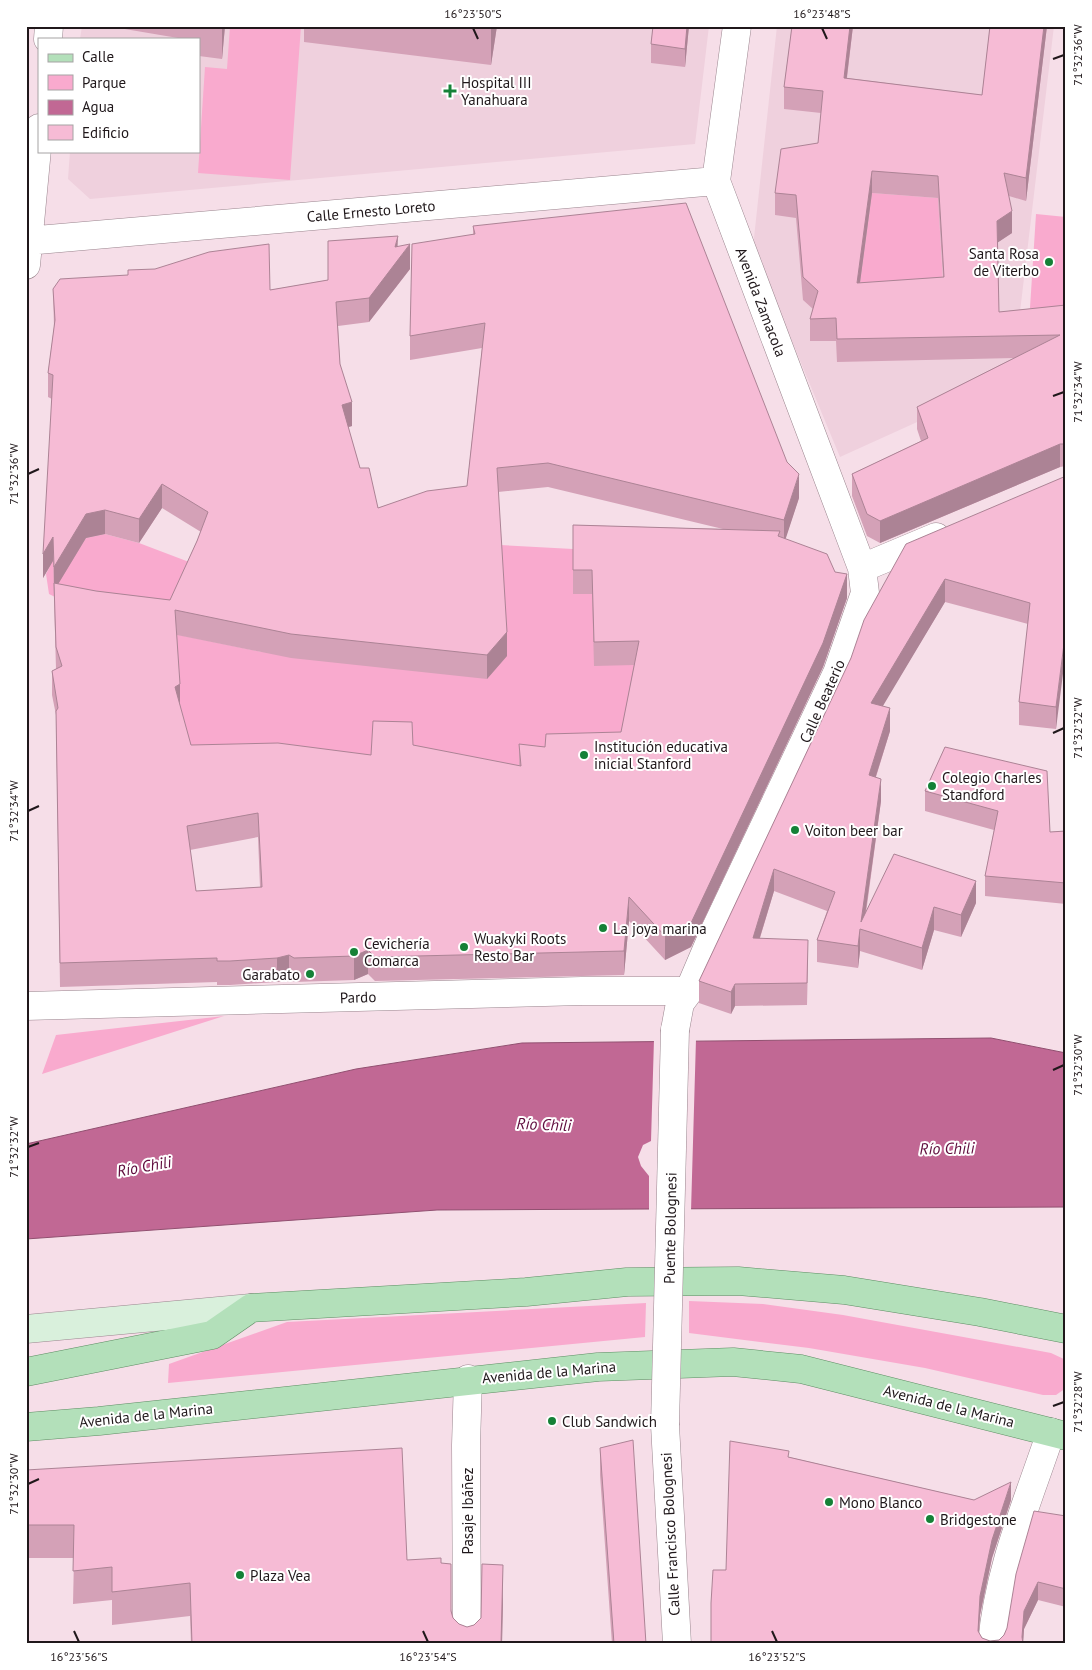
<svg xmlns="http://www.w3.org/2000/svg" width="1092" height="1670" viewBox="0 0 1092 1670" font-family="'PT Sans',sans-serif">
	<style>
		.built { fill: #efd0dd }
		.green { fill: #f9aace }
		.water { fill: #c16894; stroke: #915070 }
		.pier { fill: #f6dee8 }
		.lines { fill: none; stroke-linecap: round; stroke-linejoin: round }
		.street-casing { stroke: #9a858e; stroke-width: 29 }
		.secondary-casing { stroke: #9a858e; stroke-width: 29 }
		.primary-casing { stroke: #5e8d64; stroke-width: 29 }
		.street { stroke: #fff; stroke-width: 28 }
		.secondary { stroke: #d9f0dc; stroke-width: 28 }
		.primary { stroke: #b3e0ba; stroke-width: 28 }
		.street-bridge-casing { stroke: #9a858e; stroke-width: 29; stroke-linecap: butt }
		.street-bridge { stroke: #fff; stroke-width: 28 }
		.wall { fill: #d4a1b7; fill-rule: evenodd }
		.shaded-wall { fill: #ac8395 }
		.building { fill: #f6bbd5; stroke: #ac8395; fill-rule: evenodd }
		.ticks { fill: none; stroke: #20181b; stroke-width: 2 }
		.poi-dot { fill: #158137; stroke: #fff; stroke-width: 2 }
		.labels { text-anchor: middle; dominant-baseline: central; stroke-width: 4; stroke-linejoin: round; paint-order: stroke }
		.poi-label { font-size: 15px; fill: #20181b; stroke: #fff; text-anchor: start }
		.street-label { font-size: 15px; fill: #20181b; stroke: #fff }
		.water-label { font-size: 16px; font-style: italic; fill: #600d3e; stroke: #fff }
		.neatline { fill: none; stroke: #20181b; stroke-width: 2 }
		.ticks-label { font-size: 12px; text-anchor: middle; fill: #20181b }
	</style>
	<rect width="100%" height="100%" fill="#f6dee8"/>
	<!-- built -->
	<path class="built" d="M82,26H709L695,144L90,199L68,179L70,151H199V39H80Z
		M777,26H1054L1012,379L840,457L753,247Z"/>
	<!-- green -->
	<path class="green" d="M230,26H301L290,180L198,173L205,67L227,69Z
		M872,193L938,198L944,299L857,305Z
		M1036,214L1066,217V311L1030,308Z
		M105,534L139,543L197,565L199,629L67,603L49,594L46,574L59,548L75,555L86,538Z
		M500,545L573,549L594,594L639,665L625,734L545,771L191,769L170,714L175,634L262,652Z
		M224,1016L42,1074L56,1035Z
		M689,1301L763,1304L843,1315L1051,1353L1066,1360V1388L1056,1395H1043L925,1368L809,1348L689,1333Z
		M646,1303L645,1337L168,1383L169,1364L287,1322Z"/>
	<!-- water -->
	<path class="water" d="M991,1038L1066,1053V1207L437,1210L26,1239V1144L356,1069L522,1043Z"/>
	<!-- pier -->
	<path class="pier" d="M654,1039H696L691,1211H649V1176L641,1166L638,1157L643,1145L651,1141Z"/>
	<g class="lines">
		<defs>
			<path id="street" d="M48,39L49,26
				M26,241L716,181
				M26,265L39,128
				M862,568L936,537
				M26,1006L582,991H689
				M675,1030L680,1003L689,991L715,930L837,673L865,593L862,568L716,181L737,26
				M665,1425L677,1644
				M467,1644L466,1445L468,1379
				M992,1644C998,1570 1028,1501 1051,1432"/>
			<path id="secondary" d="M26,1329L251,1308"/>
			<path id="primary" d="M26,1372L212,1335L251,1308L526,1292L627,1282L738,1281L844,1290L980,1312L1066,1329
				M26,1427L99,1421L598,1367L733,1362L801,1369L1066,1436"/>
		</defs>
		<!-- street casing -->
		<use href="#street" class="street-casing"/>
		<!-- secondary casing -->
		<use href="#secondary" class="secondary-casing"/>
		<!-- primary casing -->
		<use href="#primary" class="primary-casing"/>
		<!-- street -->
		<use href="#street" class="street"/>
		<!-- secondary -->
		<use href="#secondary" class="secondary"/>
		<!-- primary -->
		<use href="#primary" class="primary"/>
		<defs>
			<path id="street-bridge" d="M665,1425L675,1030"/>
		</defs>
		<!-- street-bridge casing -->
		<use href="#street-bridge" class="street-bridge-casing"/>
		<!-- street-bridge -->
		<use href="#street-bridge" class="street-bridge"/>
	</g>
	<!-- wall -->
	<path class="wall" d="M107,26H225L222,59L199,56V39H178V38Z
		M304,26H497L491,65L304,42Z
		M653,26H689L685,67L651,63V44Z
		M792,26H853L847,78L982,95L990,26H1047L1026,201L1009,196L1012,233L998,242L999,312L1066,305V466L1060,467L880,543L867,536L852,496V474L921,441L917,429V407L1014,358L837,362L836,341H810V319L813,309L803,300L796,218L775,215V193L818,143L821,113L784,109V87ZM872,193L938,198L943,277L860,283Z
		M1066,181V207H1065V185Z
		M473,226L799,498L785,539L835,572L847,598L823,667L691,947L665,960L629,921L624,975L375,981L368,974L354,980L294,982L289,979L277,982L230,985H217V982L60,987L56,715L52,695V671L56,669L53,561L43,578L52,399L48,397V373L54,327L53,289L270,290L328,280L398,247L410,269L369,322L338,326L340,364L352,426L348,427L360,468L378,508L467,486L482,348L410,360V336L473,234ZM548,487L723,529L573,525V594H592L594,666L634,665L621,732L545,747L519,744V766L413,745L371,755L191,745L180,707L177,635L291,658L487,679L507,656L498,492ZM162,508L201,532L197,541L170,600L96,591L58,584L86,538L105,534L139,543ZM258,837L260,887L196,891L190,850Z
		M1066,476L1056,729L1019,725V702L1028,624L945,602L882,706L890,731L876,777L881,801L866,913L976,903L961,937L934,930L922,970L860,951L858,968L817,962V940L827,911L774,891L760,938L808,963L807,1005L735,1006L731,1014L699,1003V981L851,658Z
		M945,747L1050,832L1066,831V904L985,896V876L994,830L925,811V791Z
		M600,1448L646,1644H612L600,1475Z
		M789,1457L974,1500H1011L992,1558L980,1615L979,1633L982,1638L990,1641L999,1640L1004,1635L1066,1516V1607L1038,1600L1024,1629L1023,1644H711L726,1570Z
		M26,1470L407,1560L441,1563L453,1618L459,1624L467,1627L474,1625L503,1598L502,1644H191L190,1616L112,1625V1600L73,1604L74,1558H26Z"/>
	<!-- shaded-wall -->
	<path class="shaded-wall" d="M222,26H225L222,59Z
		M491,26H497L491,65Z
		M687,26H689L685,67V49Z
		M850,26H853L844,100V78Z
		M1044,26H1047L1026,201V178Z
		M872,171V193L857,305V283Z
		M1012,211V233L997,243V221Z
		M398,236L397,261L410,244V269L369,322V298L395,247Z
		M352,402V426L342,429V405Z
		M1060,444V467L880,543V521Z
		M799,474V498L784,544V520Z
		M162,484V508L139,543V519Z
		M105,510V534L86,538L54,591V567L86,514Z
		M53,537V561L43,578V554Z
		M847,574V598L823,667L691,947L665,960V936Z
		M945,579V602L871,726V703Z
		M1066,628V650L1056,729V707Z
		M507,632V656L487,679V655Z
		M180,684V708L175,687Z
		M890,708V731L869,798V775Z
		M881,779V801L863,930L861,922Z
		M774,869V891L753,960V938Z
		M976,881V903L961,937V915Z
		M629,897V921L624,975V951Z
		M934,907V930L922,970V948Z
		M860,929V951L858,968V946Z
		M368,950V974L354,980V956Z
		M289,955V979L277,982V958Z
		M735,984V1006L731,1014V992Z
		M1011,1482V1500L992,1558L980,1615L978,1644V1631L980,1596L992,1540Z
		M503,1565V1598L502,1644H501Z
		M1038,1582V1600L1024,1629L1023,1644L1022,1637L1024,1611Z"/>
	<!-- building -->
	<path class="building" d="M653,26H687L685,49L651,44Z
		M792,26H850L844,78L982,95L990,26H1044L1026,178L1004,173L1012,211L997,221L999,312L1066,305V444H1060L880,521L867,514L852,474L928,438L917,407L1060,335L837,339L836,318L810,319L818,291L803,277L796,195L775,193L781,149L818,143L823,91L784,87ZM872,171L938,176L944,277L857,283Z
		M686,203L787,462L799,474L784,520L548,463L497,468L507,632L487,655L291,634L175,610L180,684L175,687L191,745L278,743L371,755L373,721L412,722L413,745L521,766L519,744L545,747L546,734L621,732L639,641L594,642L592,570H573V525L780,531L778,536L827,554L835,572L847,574L823,643L691,923L665,936L629,897L624,951L375,957L368,950L354,956L294,958L289,955L277,958L230,961H217V958L60,963L56,711L58,708L52,671L62,666L56,647L54,583L96,591L170,600L197,541L208,512L162,484L139,519L105,510L86,514L54,567L53,537L43,554L53,375L48,373L55,320L53,289L60,279L128,275V270L155,269L209,252L269,244L270,290L328,280V241L398,236L395,247L410,244L369,298L336,302L340,364L352,402L342,405L360,468H369L378,508L427,491L467,486L485,323L410,336L412,244L475,234L473,226ZM258,813L262,887L196,891L187,826Z
		M1066,476V628L1056,707L1019,702L1030,603L945,579L871,703L890,708L869,775L881,779L861,922L894,854L976,881L961,915L934,907L922,948L860,929L858,946L817,940L835,892L774,869L753,938L808,940L807,983L735,984L731,992L699,981L851,658L864,620L906,544Z
		M945,747L1047,771L1050,832L1066,831V883L985,876L998,811L925,791Z
		M633,1440L646,1644H614L600,1448Z
		M730,1441L789,1451L788,1457L974,1500L1011,1482L992,1540L980,1596L978,1631L982,1638L990,1641L999,1640L1004,1635L1007,1628L1016,1574L1034,1511L1066,1516V1589L1038,1582L1024,1611L1022,1637L1023,1644H711V1603L713,1570H726Z
		M402,1448L407,1560L441,1558V1563L451,1564V1611L453,1618L459,1624L467,1627L474,1625L481,1618L482,1564L503,1565L501,1644H192L190,1583L112,1592V1567L73,1571L74,1525H26V1470Z"/>
	<!-- ticks -->
	<path class="ticks" d="M473,28L478,39M822,28L827,39M1053,59L1064,55M1053,396L1064,392M28,474L39,469M1053,733L1064,728M28,811L39,806M1053,1070L1064,1065M28,1147L39,1143M1053,1406L1064,1402M28,1484L39,1479M74,1631L79,1642M423,1631L428,1642M772,1631L777,1642"/>
	<!-- markers -->
	<g class="poi-dot">
		<path d="M447.5 83.5h5v5h5v5h-5v5h-5v-5h-5v-5h5z"/>
		<circle cx="1049" cy="262" r="5"/>
		<circle cx="584" cy="755" r="5"/>
		<circle cx="932" cy="786" r="5"/>
		<circle cx="795" cy="830" r="5"/>
		<circle cx="603" cy="928" r="5"/>
		<circle cx="464" cy="947" r="5"/>
		<circle cx="354" cy="952" r="5"/>
		<circle cx="310" cy="974" r="5"/>
		<circle cx="552" cy="1421" r="5"/>
		<circle cx="829" cy="1502" r="5"/>
		<circle cx="930" cy="1519" r="5"/>
		<circle cx="240" cy="1575" r="5"/>
	</g>
	<g class="labels">
		<!-- poi labels -->
		<g class="poi-label">
			<text x="461" y="82">Hospital III<tspan x="461" dy="17">Yanahuara</tspan></text>
			<text x="1039" y="253" text-anchor="end">Santa Rosa<tspan x="1039" dy="17">de Viterbo</tspan></text>
			<text x="594" y="746">Institución educativa<tspan x="594" dy="17">inicial Stanford</tspan></text>
			<text x="942" y="777">Colegio Charles<tspan x="942" dy="17">Standford</tspan></text>
			<text x="805" y="830">Voiton beer bar</text>
			<text x="613" y="928">La joya marina</text>
			<text x="474" y="938">Wuakyki Roots<tspan x="474" dy="17">Resto Bar</tspan></text>
			<text x="364" y="943">Cevichería<tspan x="364" dy="17">Comarca</tspan></text>
			<text x="300" y="974" text-anchor="end">Garabato</text>
			<text x="562" y="1421">Club Sandwich</text>
			<text x="839" y="1502">Mono Blanco</text>
			<text x="940" y="1519">Bridgestone</text>
			<text x="250" y="1575">Plaza Vea</text>
		</g>
		<!-- street labels -->
		<g class="street-label">
			<text transform="translate(371 211) rotate(-5)">Calle Ernesto Loreto</text>
			<text transform="translate(761 302) rotate(69)">Avenida Zamacola</text>
			<text transform="translate(822 701) rotate(-66)">Calle Beaterio</text>
			<text transform="translate(358 997) rotate(-2)">Pardo</text>
			<text transform="translate(670 1228) rotate(-89)">Puente Bolognesi</text>
			<text transform="translate(549 1372) rotate(-5)">Avenida de la Marina</text>
			<text transform="translate(949 1406) rotate(14)">Avenida de la Marina</text>
			<text transform="translate(146 1415) rotate(-6)">Avenida de la Marina</text>
			<text transform="translate(467 1511) rotate(-90)">Pasaje Ibáñez</text>
			<text transform="translate(670 1534) rotate(-93)">Calle Francisco Bolognesi</text>
		</g>
		<!-- water labels -->
		<g class="water-label">
			<text transform="translate(544 1124) rotate(2)">Río Chili</text>
			<text transform="translate(947 1148) rotate(-1)">Río Chili</text>
			<text transform="translate(144 1166) rotate(-10)">Río Chili</text>
		</g>
	</g>
	<!-- border -->
	<rect width="1092" height="1670" fill="none" stroke="#ffffff" stroke-width="55"/>
	<!-- legend -->
	<rect x="38" y="38" width="162" height="115" fill="#ffffff" stroke="#a6a3a4"/>
	<rect x="48" y="54" width="25" height="8" fill="#b3e0ba" stroke="#a6a3a4"/>
	<text x="82" y="62" font-size="15" fill="#20181b">Calle</text>
	<rect x="48" y="75" width="25" height="15" fill="#f9aace" stroke="#a6a3a4"/>
	<text x="82" y="88" font-size="15" fill="#20181b">Parque</text>
	<rect x="48" y="100" width="25" height="15" fill="#c16894" stroke="#a6a3a4"/>
	<text x="82" y="112" font-size="15" fill="#20181b">Agua</text>
	<rect x="48" y="125" width="25" height="15" fill="#f6bbd5" stroke="#a6a3a4"/>
	<text x="82" y="138" font-size="15" fill="#20181b">Edificio</text>
	<rect x="28" y="28" width="1036" height="1614" class="neatline"/>
	<g class="ticks-label">
		<text x="473" y="18">16°23'50"S</text>
		<text x="822" y="18">16°23'48"S</text>
		<text transform="translate(1078 55) rotate(-90)" y="4">71°32'36"W</text>
		<text transform="translate(1078 392) rotate(-90)" y="4">71°32'34"W</text>
		<text transform="translate(14 474) rotate(-90)" y="4">71°32'36"W</text>
		<text transform="translate(1078 728) rotate(-90)" y="4">71°32'32"W</text>
		<text transform="translate(14 811) rotate(-90)" y="4">71°32'34"W</text>
		<text transform="translate(1078 1065) rotate(-90)" y="4">71°32'30"W</text>
		<text transform="translate(14 1147) rotate(-90)" y="4">71°32'32"W</text>
		<text transform="translate(1078 1402) rotate(-90)" y="4">71°32'28"W</text>
		<text transform="translate(14 1484) rotate(-90)" y="4">71°32'30"W</text>
		<text x="79" y="1661">16°23'56"S</text>
		<text x="428" y="1661">16°23'54"S</text>
		<text x="777" y="1661">16°23'52"S</text>
	</g>
</svg>
